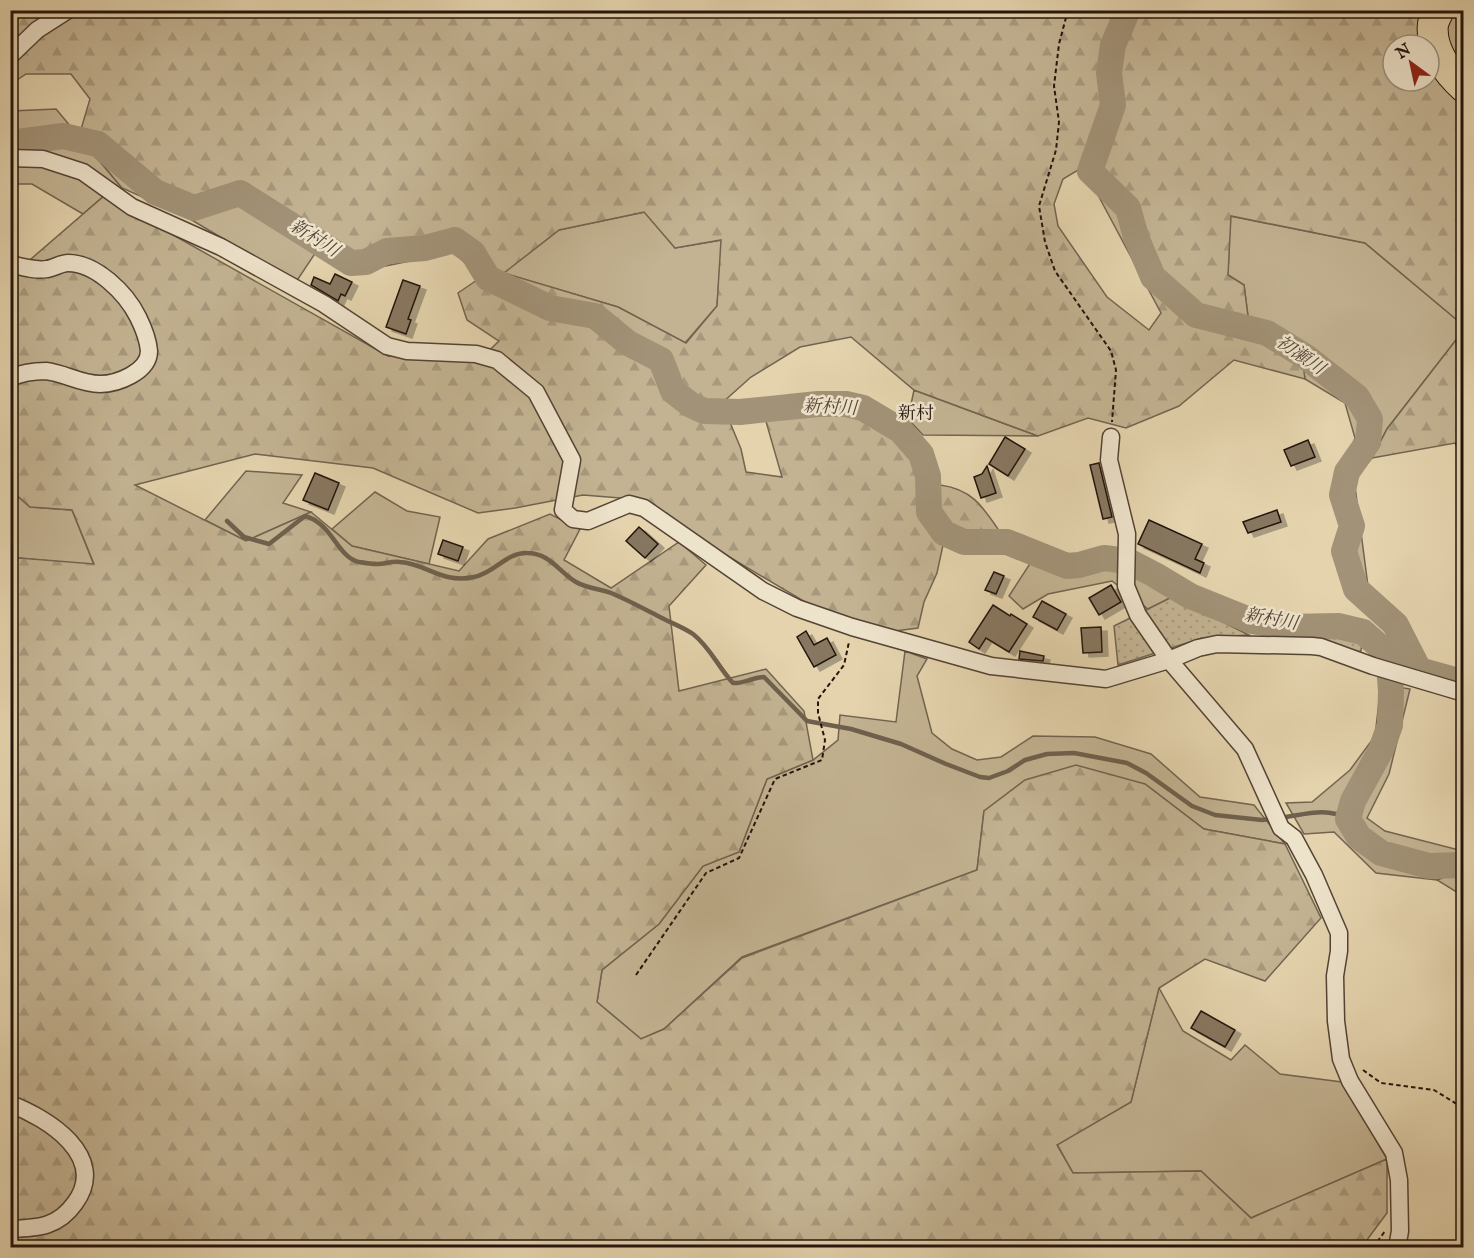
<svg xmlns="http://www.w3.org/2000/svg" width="1474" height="1258" viewBox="0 0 1474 1258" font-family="'IM FELL English','Noto Serif JP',serif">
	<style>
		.grass { fill: #c3b392; stroke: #736450; stroke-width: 1.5 }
		.forest { fill: url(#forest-firs); stroke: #736450; stroke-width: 1.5; fill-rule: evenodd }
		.park { fill: url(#park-dots); stroke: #736450; stroke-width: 1.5 }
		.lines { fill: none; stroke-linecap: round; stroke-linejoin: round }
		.stream { stroke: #6f604d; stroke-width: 4.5 }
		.river { stroke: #a29277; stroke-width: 26 }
		.building { fill: #877760; stroke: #23140d; stroke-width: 1.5; filter: url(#shadow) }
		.street-casing { stroke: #534435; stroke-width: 19 }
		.highway-casing { stroke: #23140d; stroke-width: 32 }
		.path { stroke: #23140d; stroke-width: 2; stroke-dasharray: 4.5 3; stroke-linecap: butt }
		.street { stroke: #ede2ca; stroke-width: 16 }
		.highway { stroke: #e4d3ad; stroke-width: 30 }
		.labels { text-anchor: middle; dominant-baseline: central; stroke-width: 5; stroke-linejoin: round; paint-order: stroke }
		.water-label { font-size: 18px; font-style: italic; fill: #564637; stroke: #ede2ca }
		.neighbourhood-label { font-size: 18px; fill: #23140d; stroke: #ede2ca }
	</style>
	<defs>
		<pattern id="forest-firs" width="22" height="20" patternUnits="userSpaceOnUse" patternTransform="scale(1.5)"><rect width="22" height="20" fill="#c3b392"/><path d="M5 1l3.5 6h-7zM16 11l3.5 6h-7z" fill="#a7997d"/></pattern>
		<pattern id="park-dots" width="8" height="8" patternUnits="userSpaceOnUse" patternTransform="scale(1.5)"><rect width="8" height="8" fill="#c3b392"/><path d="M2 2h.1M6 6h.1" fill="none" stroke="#a7997d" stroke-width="1.8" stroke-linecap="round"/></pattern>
		<filter id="shadow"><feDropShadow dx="6" dy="4" stdDeviation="0" flood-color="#0004"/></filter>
	</defs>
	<rect width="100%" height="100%" fill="#e4d3ad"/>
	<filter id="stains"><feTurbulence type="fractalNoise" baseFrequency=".00333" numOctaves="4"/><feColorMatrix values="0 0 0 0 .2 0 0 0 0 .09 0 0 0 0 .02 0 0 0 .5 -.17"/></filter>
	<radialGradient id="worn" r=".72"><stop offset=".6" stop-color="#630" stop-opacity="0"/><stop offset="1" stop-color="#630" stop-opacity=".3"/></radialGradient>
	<!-- grass -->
	<path class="grass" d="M56,109L122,188L104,196L83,214L32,184H11V111Z
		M242,203L316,252L296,282L185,216Z
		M645,212L675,248L722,240L717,306L685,343L618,307L503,273L559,230Z
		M1230,216L1365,243L1463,325V331L1387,429L1372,458L1354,479L1368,586L1403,622L1424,660L1414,674L1382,627L1351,597L1332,551L1344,524L1331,495L1355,438L1345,403L1305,379L1299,345L1250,332L1244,285L1228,275Z
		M914,390L1038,436L923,435L908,419Z
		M246,471L302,475L283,503L311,512L246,541L205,520Z
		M13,492L30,507L72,510L94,565L19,558L11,559L10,496Z
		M375,492L407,511L440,517L429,564L352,546L332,529Z
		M1031,562L1065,571L1105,564L1123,567L1172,597L1148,609L1112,581L1048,594L1023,609L1009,596Z
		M905,651L927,659L917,676L932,733L952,749L977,760L1001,757L1033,736L1095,737L1151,754L1200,797L1254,805L1285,844L1204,829L1145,784L984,811L977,870L742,957L664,1029L641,1039L597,1002L602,970L659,924L703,866L739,852L767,779L813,760L838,740L840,715L896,722Z
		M1381,684L1410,689L1389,774L1367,818L1385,831L1463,851V870L1437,880L1376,873L1334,832L1304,834L1286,803L1312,802L1350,770L1375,736Z
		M1159,988L1183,1031L1231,1060L1245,1045L1280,1074L1342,1082L1387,1159L1251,1218L1201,1171L1073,1173L1057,1144L1131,1102Z"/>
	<!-- forest -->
	<path class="forest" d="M11,11H1463V325L1365,243L1231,216L1228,275L1244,285L1250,332L1300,345L1305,379L1234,360L1179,406L1126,428L1088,418L1038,436L914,390L851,337L800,347L751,377L722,403L741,449L746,472L782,477L765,418L803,405L854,406L893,429L916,463L924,524L943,545L937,573L924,602L918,628L895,631L817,609L721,552L645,500L583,495L515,508L478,513L373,468L255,454L135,485L246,541L311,512L352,546L459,571L488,539L550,514L580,529L564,560L611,588L679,542L706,565L669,606L679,691L766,669L804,711L813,760L767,779L739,852L703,866L659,924L602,970L597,1002L641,1039L664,1029L742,958L977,870L984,811L1025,780L1076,765L1145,784L1204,829L1285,844L1321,918L1265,981L1205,959L1159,988L1131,1102L1057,1145L1073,1173L1201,1171L1251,1218L1387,1159V1213L1361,1248L11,1247V559L19,558L94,564L72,510L30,507L13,492L11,496V268L17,271L104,196L388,356L477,362L499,341L467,320L458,293L480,278L454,252L371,269L344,271L242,203L185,216L122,188L79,136L90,99L71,74H26L11,84ZM1393,45H1429V81H1393ZM1083,167L1161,313L1149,330L1107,297L1058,226L1054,204L1063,179ZM644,212L675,248L721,240L717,306L686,343L618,307L504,273L559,230Z
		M1463,331V460L1455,443L1372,458L1387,429Z
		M940,485C972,489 983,507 1000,532L962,535L936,510Z
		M1463,870V896L1437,880Z"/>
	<!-- park -->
	<path class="park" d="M1172,597L1249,635L1202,638L1118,665L1114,626Z
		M1333,634L1363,642L1360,654L1285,640L1284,635Z"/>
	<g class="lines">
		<!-- stream -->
		<path class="stream" d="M227,521L244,537L269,544L305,516C332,523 338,558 359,562C365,563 371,564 377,564C384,564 392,561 400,562C428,564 441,584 474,577C493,574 507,552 527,553C550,553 559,572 576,582C586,588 600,589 611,593C628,600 644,609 660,617C671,623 683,627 693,634C710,647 718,667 733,683C744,684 753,677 764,677L807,721L851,729L901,744L946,764L980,777L989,778L1008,771L1025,760L1047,754L1074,753L1127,763L1146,773L1192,806L1215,815L1262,820L1271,819
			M1280,818C1303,815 1327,806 1348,819"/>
		<!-- river -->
		<path class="river" d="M1128,10L1113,45L1109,73L1113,105L1090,171L1128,208L1136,237L1153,277L1196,315L1267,333L1306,357L1357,397L1370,419L1368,442L1347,472L1342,495L1352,526L1344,551L1356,589L1396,625L1419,670L1455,680L1464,686
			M10,143L63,136L98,144L155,192L194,208L240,193L351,263L366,262L387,251L425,248L455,240L473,253L488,278L550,308L595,316L628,343L661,360L673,391L691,405L704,411L740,412L818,404H846L863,408L900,430L921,454L928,476L929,512L944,533L964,542H1007L1067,566L1079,565L1104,558L1128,561L1155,575L1190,596L1252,621L1287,627L1338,626L1363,632L1379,646L1389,664L1391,691L1390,725L1381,750L1353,801L1348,819L1359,837L1381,853L1429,866L1464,865"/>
	</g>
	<!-- building -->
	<path class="building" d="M335,274L352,282L345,296L341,294L338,301L311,285L314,277L330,284Z
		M403,280L420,286L408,319L411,320L406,334L386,327Z
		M1005,437L1025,449L1008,476L989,464Z
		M1308,440L1315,457L1291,466L1284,450Z
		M1099,463L1112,517L1103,519L1090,465Z
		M987,466L996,493L981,498L974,477L982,474Z
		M315,473L339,483L328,510L303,500Z
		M1277,510L1281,522L1248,533L1243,522Z
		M1149,520L1202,544L1195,559L1204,563L1200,573L1138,544Z
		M639,527L658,544L645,558L626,541Z
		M443,540L463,547L458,561L438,554Z
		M994,572L1004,576L996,594L985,590Z
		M1111,585L1121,602L1099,615L1089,598Z
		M1042,601L1066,614L1057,630L1033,617Z
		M993,605L1010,616L1011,614L1027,624L1009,652L986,638L979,649L969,642Z
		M1101,627L1102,652L1083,653L1081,628Z
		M806,631L814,645L827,638L836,655L814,667L797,637Z
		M1020,651L1044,656L1043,661L1019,659Z
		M1201,1011L1235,1030L1225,1047L1191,1028Z"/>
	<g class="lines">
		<defs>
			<path id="street" d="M10,56L37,30L68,10
				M10,158L43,159L83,172L132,207L221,247L324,304L387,346L407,351L476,354L497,360L536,392L572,460L563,510L573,519L588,521L629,504L644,508L763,591L797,608L852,627L991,666L1106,679L1169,660L1198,648L1217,644L1312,646L1321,647L1373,666L1464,693
				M10,264C22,267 35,271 47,269C54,268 61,263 68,263C96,263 126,293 138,317C143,327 148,339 149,351C149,372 117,384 100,384C81,384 64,373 46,371C35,371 21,373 10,378
				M1111,437L1109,460L1127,534L1126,586L1138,615L1169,660L1245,749L1281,828L1294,838L1314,875L1339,933V951L1335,976L1336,1021L1341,1059L1350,1081L1394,1153L1399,1180L1400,1231L1397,1248
				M10,1104C48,1118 109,1157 75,1203C58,1227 39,1228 10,1229"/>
			<path id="highway" d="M1439,10C1437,14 1434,20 1433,24C1430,48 1447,72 1464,87"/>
		</defs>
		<!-- street casing -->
		<use href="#street" class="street-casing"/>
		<!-- highway casing -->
		<use href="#highway" class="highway-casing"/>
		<!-- path -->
		<path class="path" d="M1068,10L1059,44L1054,86L1059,122L1056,150L1039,206L1045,242L1055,271L1111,351L1116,370L1112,422
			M636,975L706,873L739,858L775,779L822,760L825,740L818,713V699L844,665L849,642
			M1363,1070L1381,1083L1434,1090L1460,1106L1464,1105
			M1373,1248L1385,1231"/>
		<!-- street -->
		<use href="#street" class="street"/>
		<!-- highway -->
		<use href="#highway" class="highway"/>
	</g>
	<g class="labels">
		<!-- water labels -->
		<g class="water-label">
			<text transform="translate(314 239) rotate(32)">新村川</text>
			<text transform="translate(1300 356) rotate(35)">初瀬川</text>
			<text transform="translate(830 408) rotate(3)">新村川</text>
			<text transform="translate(1271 620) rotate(10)">新村川</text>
		</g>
		<!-- neighbourhood labels -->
		<g class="neighbourhood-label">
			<text x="916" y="414">新村</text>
		</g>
	</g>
	<!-- margin -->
	<rect width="1474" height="1258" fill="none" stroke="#e4d3ad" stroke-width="36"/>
	<rect x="12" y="12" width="1450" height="1234" fill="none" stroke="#23140d" stroke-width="3"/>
	<rect x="18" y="18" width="1438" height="1222" fill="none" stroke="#23140d" stroke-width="1.5"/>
	<!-- north arrow -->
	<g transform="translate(1411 63) rotate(327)"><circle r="28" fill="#ede2ca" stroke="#9c907e" stroke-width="1.5"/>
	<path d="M0-4.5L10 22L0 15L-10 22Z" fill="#8f2418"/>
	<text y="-9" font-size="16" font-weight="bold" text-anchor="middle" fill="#23140d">N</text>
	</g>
	<rect width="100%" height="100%" filter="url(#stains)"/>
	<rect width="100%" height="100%" fill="url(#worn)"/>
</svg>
